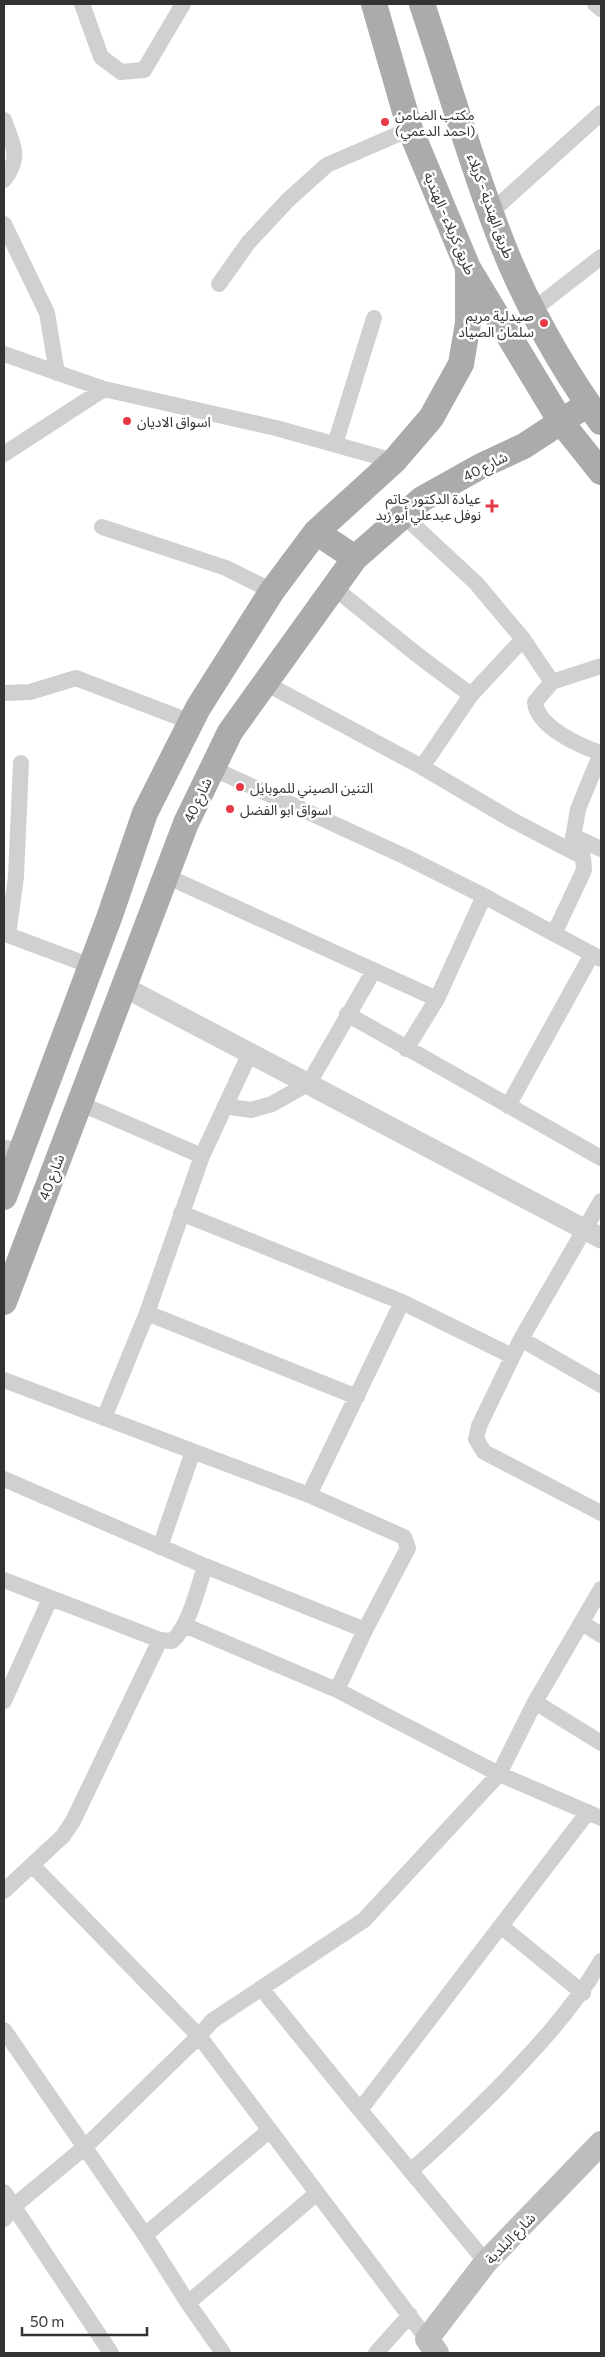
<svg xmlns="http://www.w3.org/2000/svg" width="605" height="2357" viewBox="0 0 605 2357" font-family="Commissioner,'Noto Sans Arabic',sans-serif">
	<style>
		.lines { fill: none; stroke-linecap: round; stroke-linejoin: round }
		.minor { stroke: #d0d0d0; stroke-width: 16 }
		.tertiary { stroke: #d0d0d0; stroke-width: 21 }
		.secondary { stroke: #bdbdbd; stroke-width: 24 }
		.primary { stroke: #ababab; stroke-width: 26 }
		.poi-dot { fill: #e63946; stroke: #fff; stroke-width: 2 }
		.labels { text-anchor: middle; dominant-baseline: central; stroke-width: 5; stroke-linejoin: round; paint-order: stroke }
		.poi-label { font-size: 14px; fill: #333; stroke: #fff; text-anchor: start }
		.street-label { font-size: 14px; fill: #333; stroke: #fff }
	</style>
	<rect width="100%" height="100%" fill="#fff"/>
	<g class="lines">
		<!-- minor -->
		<path class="minor" d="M82,4L101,57L121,72L144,70L183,4
			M595,4L601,9
			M4,120C13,146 22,156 4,180
			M491,212L601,113
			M4,224L47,313L57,373
			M219,284L248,243L288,200L327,165L410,129
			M533,310L601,257
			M4,354L104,389L276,428L394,461
			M335,444L374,318
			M4,454L104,389
			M404,516L476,583L523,639L552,682
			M102,527L226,568L272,591
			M333,587L420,657L471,695
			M601,666L552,682L535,702C537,727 580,746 601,753
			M265,683L422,767L512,820L583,857L584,870L554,934
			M4,693L30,692L76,678L191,722
			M422,767L471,695L523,639
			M212,768L406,857L484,896L601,959
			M573,836L601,849
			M571,850L578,809L601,753
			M166,876L437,999
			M4,932L8,935L91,966
			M8,935L16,877L21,763
			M347,1014L601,1158
			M406,1049L437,999L484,896
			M79,1103L202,1156
			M225,1106L251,1110L272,1104L309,1083L373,972
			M508,1106L592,954
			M4,1148L22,1150
			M601,1201L521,1339L479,1426L476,1439L484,1452L601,1513
			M181,1213L402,1302L512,1356
			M147,1313L357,1397
			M521,1339L601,1385
			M4,1380L309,1495L404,1537L408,1548L365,1630L337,1690
			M104,1418L147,1313L202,1156L250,1053
			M4,1479L205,1566L365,1630
			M309,1495L402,1302
			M160,1547L193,1451
			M4,1580L160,1640L172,1641C189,1627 198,1588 205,1566
			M582,1623L601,1635
			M184,1625L337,1690L499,1774L601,1818
			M4,1701L50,1599
			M535,1702L601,1743
			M33,1866L199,2036L427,2339
			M4,1891L63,1836L73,1821L160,1640
			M501,1926L583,1993
			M261,1988L360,2110
			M4,2030L145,2235L188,2303L223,2353
			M410,2171C439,2147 464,2121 491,2095C531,2054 572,2011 601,1961
			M4,2192L111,2353
			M4,2219L14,2206L85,2147L199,2036L212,2021L364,1920L499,1774L535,1702L601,1589
			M145,2235L270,2130
			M486,2262L360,2110L588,1812
			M188,2303L316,2194
			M376,2353L410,2315"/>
		<!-- tertiary -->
		<path class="tertiary" d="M124,987L601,1238"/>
		<!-- secondary -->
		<path class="secondary" d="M437,2353L427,2339L486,2262L601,2143"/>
		<!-- primary -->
		<path class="primary" d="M374,4L410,129L468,268L561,422L601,472
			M422,4C448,81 470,160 499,235C523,299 561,367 601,422
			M316,532L355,558
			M4,1197L109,918L145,813L198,708L272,591L316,532L394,461L431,418L461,364L468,323V268
			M4,1302L186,823L230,732L355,558L422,499L481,466L524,446L588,404"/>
	</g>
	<!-- markers -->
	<g class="poi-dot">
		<circle cx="385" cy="122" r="5"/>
		<circle cx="544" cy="323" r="5"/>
		<circle cx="127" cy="421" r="5"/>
		<path d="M489.5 498.5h5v5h5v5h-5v5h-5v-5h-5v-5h5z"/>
		<circle cx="240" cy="787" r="5"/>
		<circle cx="230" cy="809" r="5"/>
	</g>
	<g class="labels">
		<!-- poi labels -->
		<g class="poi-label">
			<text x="395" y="114">مكتب الضامن<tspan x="395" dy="16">(احمد الدعمي)</tspan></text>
			<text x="534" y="315" text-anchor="end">صيدلية مريم<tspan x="534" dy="16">سلمان الصياد</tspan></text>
			<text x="137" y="421">اسواق الاديان</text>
			<text x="481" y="498" text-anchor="end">عيادة الدكتور حاتم<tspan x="481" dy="16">نوفل عبدعلي أبو زبد</tspan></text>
			<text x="250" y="787">التنين الصيني للموبايل</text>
			<text x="240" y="809">اسواق ابو الفضل</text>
		</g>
		<!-- street labels -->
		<g class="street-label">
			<text transform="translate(491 206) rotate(70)">طريق الهندية - كربلاء</text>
			<text transform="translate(450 223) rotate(67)">طريق كربلاء - الهندية</text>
			<text transform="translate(485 466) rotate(-27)">شارع 40</text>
			<text transform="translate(197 800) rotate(-65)">شارع 40</text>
			<text transform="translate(51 1177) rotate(-69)">شارع 40</text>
			<text transform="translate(510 2238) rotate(-46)">شارع البلدية</text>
		</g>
	</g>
	<!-- border -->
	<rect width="605" height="2357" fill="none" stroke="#333333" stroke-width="10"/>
	<!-- scale -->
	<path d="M22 2327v8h125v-8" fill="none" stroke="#333333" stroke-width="2.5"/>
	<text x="30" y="2327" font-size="15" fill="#333333" stroke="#ffffff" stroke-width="4" paint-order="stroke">50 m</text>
</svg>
